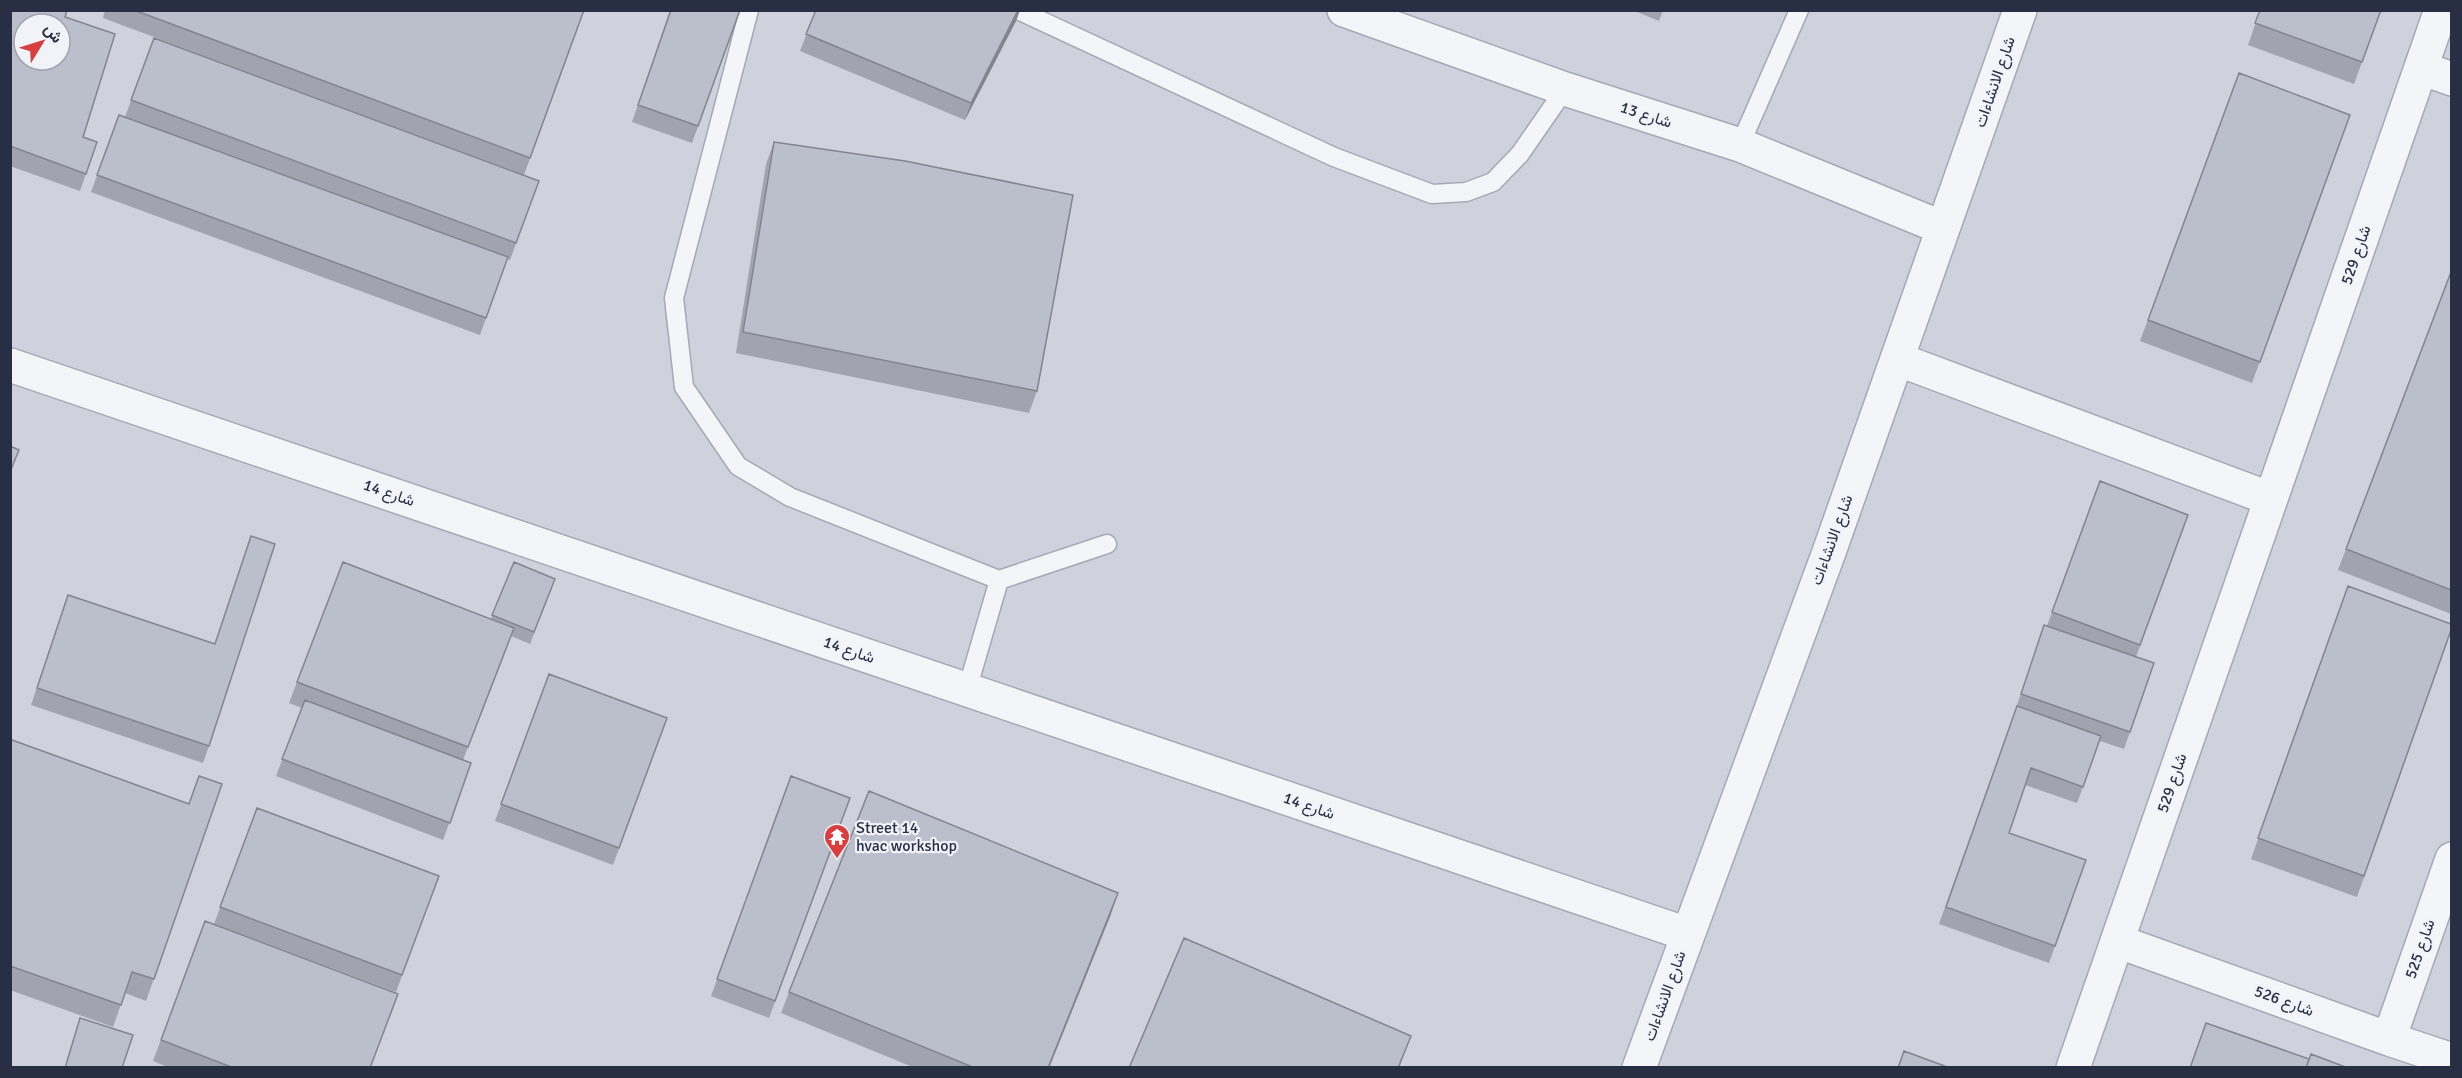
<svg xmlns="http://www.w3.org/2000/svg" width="2462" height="1078" viewBox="0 0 2462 1078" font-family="Signika,Vazirmatn,sans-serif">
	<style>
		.built { fill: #cfd2dd; fill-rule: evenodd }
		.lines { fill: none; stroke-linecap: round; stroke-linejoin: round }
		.lane-casing { stroke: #a6a9b5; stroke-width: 21 }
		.street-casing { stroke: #a6a9b5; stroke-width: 36 }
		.lane { stroke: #f4f5f8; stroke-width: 18 }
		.street { stroke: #f4f5f8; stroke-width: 33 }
		.wall { fill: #a1a3af; fill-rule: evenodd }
		.shaded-wall { fill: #83858e }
		.building { fill: #bbbecb; stroke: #83858e; stroke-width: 1.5; fill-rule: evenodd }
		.labels { text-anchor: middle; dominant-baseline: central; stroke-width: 4.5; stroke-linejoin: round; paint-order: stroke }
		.street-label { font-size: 16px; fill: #282e43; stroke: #f1f3f8 }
		.poi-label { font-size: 16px; fill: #282e43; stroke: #f1f3f8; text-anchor: start }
	</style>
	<rect width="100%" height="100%" fill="#e1e3ea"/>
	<!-- built -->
	<path class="built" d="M11,11H2451V1067H11ZM24,24H60V60H24Z"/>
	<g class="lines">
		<defs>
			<path id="lane" d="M749,10L674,298L684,387L738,466L790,497L999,580L1107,544
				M1018,10L1334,157L1432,194L1466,192L1493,182L1520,154L1565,89
				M1740,145L1799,10
				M967,690L999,580"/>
			<path id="street" d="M1344,10L1565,89L1740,145L1943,228
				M2421,68L2452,79
				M1897,359L2271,499
				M10,365L1687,934
				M2117,941L2389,1039L2452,1060
				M2389,1039L2452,859
				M1639,1068L1829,552L2020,10
				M2073,1068L2441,10"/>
		</defs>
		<!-- lane casing -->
		<use href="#lane" class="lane-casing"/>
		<!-- street casing -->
		<use href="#street" class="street-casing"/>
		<!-- lane -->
		<use href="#lane" class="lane"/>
		<!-- street -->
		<use href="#street" class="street"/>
	</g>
	<!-- wall -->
	<path class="wall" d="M10,10L65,17L83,137L97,142L80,191L10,166ZM24,24L62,25L60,60Z
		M105,10H584L524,175L103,18Z
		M670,10H740L692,143L632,122Z
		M816,10H1020L1016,21L965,120L800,51Z
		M1632,10H1663L1659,21Z
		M2260,10H2381L2354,84L2248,45Z
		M154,38L539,181L510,260L507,259L480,335L91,192L119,115L125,117Z
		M2239,73L2350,115L2252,383L2140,341Z
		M774,142L1037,391L1029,413L736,353L766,164Z
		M2451,272V614L2338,570Z
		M2100,481L2188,515L2136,657L2154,663L2124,749L2100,741L2077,803L2025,785L2009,833L2055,946L2049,963L1939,924L2015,711L2044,625L2047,626Z
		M251,536L209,746L203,763L31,705L68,595L215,644Z
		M514,562L555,579L530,644L511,636L463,760L471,763L443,840L276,776L302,708L289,703L297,682L491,619Z
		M2348,586L2451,630L2357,897L2251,859Z
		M549,674L667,718L613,865L495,821Z
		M10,744L189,804L222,784L146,1001L125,993L113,1027L10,990Z
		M791,776L850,798L769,1018L711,996Z
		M257,808L439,876L396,992L214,924Z
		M1111,914L1049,1068H915L781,1013L789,992Z
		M205,921L371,1068H170L153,1061Z"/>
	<!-- shaded-wall -->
	<path class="shaded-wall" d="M1018,10H1020L1016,21L965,120L971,103Z
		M1118,893L1111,914L1049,1068H1048Z
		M1411,1036L1403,1057L1399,1068H1398Z"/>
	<!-- building -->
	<path class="building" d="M10,10H67L65,17L115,34L83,137L97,142L86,174L10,146ZM24,24H60V30L62,25L60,33V60H24Z
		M134,10H584L530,158Z
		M671,10H740L698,126L638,105Z
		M816,10H1018L971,103L806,34Z
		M2260,10H2381L2362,62L2255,23Z
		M154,38L539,181L516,243L131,100Z
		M2239,73L2350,115L2260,362L2148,320Z
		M119,115L508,257L486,318L97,175Z
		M774,142L905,161L1073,195L1037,391L743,332Z
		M2451,272V590L2346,549Z
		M10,446L19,450L10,472Z
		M2100,481L2188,515L2140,645L2052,612Z
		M251,536L275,544L209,746L37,688L68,595L215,644Z
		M343,562L514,628L468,747L297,682Z
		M514,562L555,579L534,632L492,615Z
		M2348,586L2451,624V630L2364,876L2258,838Z
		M2044,625L2154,663L2130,732L2021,694Z
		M549,674L667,718L619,848L501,804Z
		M305,700L471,763L450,823L282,759Z
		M2017,706L2101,736L2083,787L2031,768L2009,833L2086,860L2055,946L1946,907Z
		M12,740L189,804L199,776L222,784L154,979L132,972L121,1005L10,966V744Z
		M791,776L850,798L775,1001L717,979Z
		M869,791L1118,893L1048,1068H975L789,992Z
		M257,808L439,876L402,975L220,907Z
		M205,921L398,994L370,1068H234L161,1040Z
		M1184,938L1411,1036L1398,1068H1129Z
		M80,1018L133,1035L122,1068H65Z
		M2206,1023L2309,1059L2306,1068H2190Z
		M1904,1051L1950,1068H1898Z
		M2311,1054L2348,1068H2306Z"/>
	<!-- icons -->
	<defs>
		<symbol id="temple-pin" viewBox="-11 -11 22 30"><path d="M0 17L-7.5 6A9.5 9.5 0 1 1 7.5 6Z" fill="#d73f40" stroke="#f1f3f8"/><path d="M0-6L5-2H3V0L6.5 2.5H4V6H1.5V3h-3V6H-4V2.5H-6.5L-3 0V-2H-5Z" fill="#fff"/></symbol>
	</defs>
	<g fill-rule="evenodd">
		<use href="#temple-pin" x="822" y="822" width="30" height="40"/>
	</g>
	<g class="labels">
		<!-- street labels -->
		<g class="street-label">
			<text transform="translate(1995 82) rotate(-71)">شارع الانشاءات</text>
			<text transform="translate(1646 115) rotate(18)">شارع 13</text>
			<text transform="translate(2356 255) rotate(-71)">شارع 529</text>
			<text transform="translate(389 493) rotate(19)">شارع 14</text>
			<text transform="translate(1832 540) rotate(-70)">شارع الانشاءات</text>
			<text transform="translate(849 650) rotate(19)">شارع 14</text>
			<text transform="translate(2172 783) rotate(-71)">شارع 529</text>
			<text transform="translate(1309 806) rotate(19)">شارع 14</text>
			<text transform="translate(2420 949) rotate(-71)">شارع 525</text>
			<text transform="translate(1665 996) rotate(-70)">شارع الانشاءات</text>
			<text transform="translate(2284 1001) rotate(20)">شارع 526</text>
		</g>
		<!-- poi labels -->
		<g class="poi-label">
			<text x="856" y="828">Street 14<tspan x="856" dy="18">hvac workshop</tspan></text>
		</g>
	</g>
	<!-- border -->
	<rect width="2462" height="1078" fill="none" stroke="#282e43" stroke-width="24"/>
	<!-- north arrow -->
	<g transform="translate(42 42) rotate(52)"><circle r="28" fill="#f1f3f8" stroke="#a1a4b0" stroke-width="1.5"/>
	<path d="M0-4.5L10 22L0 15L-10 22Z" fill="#d73f40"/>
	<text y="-9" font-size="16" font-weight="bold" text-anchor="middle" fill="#282e43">ش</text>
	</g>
</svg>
